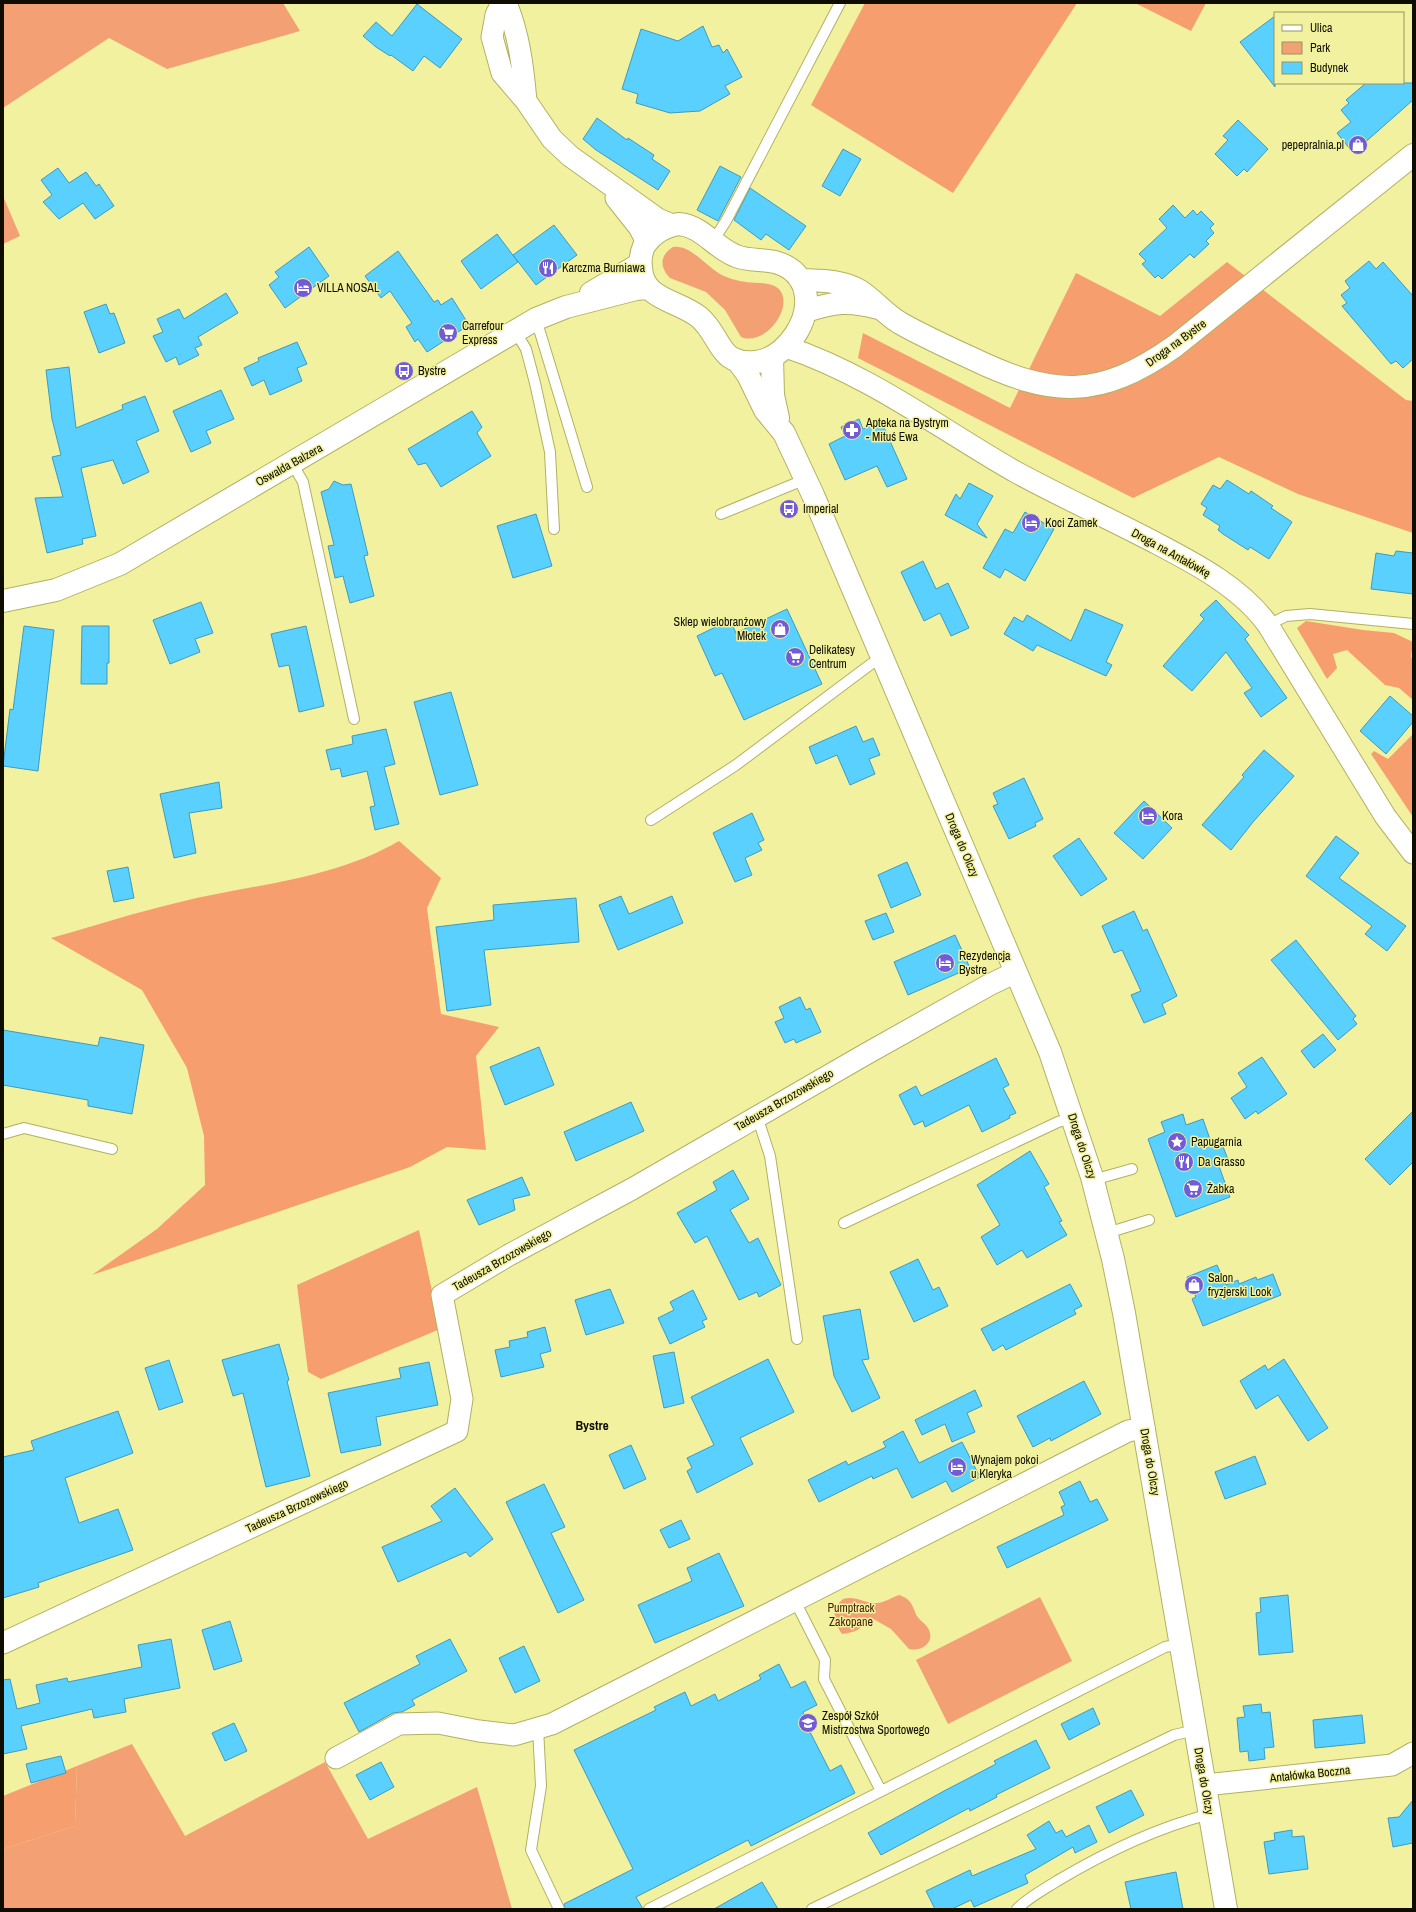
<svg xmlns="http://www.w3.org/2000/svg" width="1416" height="1912" viewBox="0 0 1416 1912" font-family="'Archivo Narrow',sans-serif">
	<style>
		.green { fill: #f4a075 }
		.forest { fill: #f79e6f }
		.building { fill: #5ad0ff; stroke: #3d9bc0 }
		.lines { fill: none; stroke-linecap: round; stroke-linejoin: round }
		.service-casing { stroke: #b2b161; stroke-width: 12 }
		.minor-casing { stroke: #b2b161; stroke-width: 23 }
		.tertiary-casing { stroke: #b2b161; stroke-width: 24 }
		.service { stroke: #fff; stroke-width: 10 }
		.minor { stroke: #fff; stroke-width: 21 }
		.tertiary { stroke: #fff; stroke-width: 22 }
		.labels { text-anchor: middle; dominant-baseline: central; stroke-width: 3; stroke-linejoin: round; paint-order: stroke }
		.poi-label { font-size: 12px; fill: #0e0d00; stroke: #f1f19f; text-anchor: start }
		.street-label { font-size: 12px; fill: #0e0d00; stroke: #f1f19f }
		.park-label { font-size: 12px; fill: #451b02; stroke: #f1f19f }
		.neighbourhood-label { font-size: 13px; font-weight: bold; fill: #0e0d00; stroke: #f1f19f }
	</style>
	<rect width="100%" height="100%" fill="#f1f19f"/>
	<!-- green -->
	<path class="green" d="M3,3H283L300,31L167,69L109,38L3,108Z
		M3,196L20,236L3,244Z
		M673,247C690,244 706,266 720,274C727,278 738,281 746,282C757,284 771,281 779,289C795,307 765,347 741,337L725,310L706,292L670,278C659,267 660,255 673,247Z
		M899,1595C912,1599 912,1606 917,1616C920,1621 925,1623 928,1628C936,1642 922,1652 909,1649L891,1629L870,1617C858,1629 862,1631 842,1634C834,1622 830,1610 843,1599C855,1595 865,1604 878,1603C886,1602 892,1597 899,1595Z
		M1040,1597L1072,1661L948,1724L916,1660Z
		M132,1744L185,1836L325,1762L368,1839L477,1787L512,1909H3V1849L75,1826L77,1766Z"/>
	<!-- forest -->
	<path class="forest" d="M865,3H1077L953,193L811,105Z
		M1135,3H1206L1191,31Z
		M1227,262L1406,400L1413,401V533L1298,494L1219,457L1133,498L858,358L863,333L1010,408L1076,273L1160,316Z
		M1306,621L1363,630L1394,633L1413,642L1411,657L1413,659V700L1399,688L1385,685L1347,650L1333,654L1337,668L1327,679L1297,628Z
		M1413,734V817L1371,754L1374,751L1388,759Z
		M399,841L441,878L427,908L441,1014L499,1027L476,1056L486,1150L447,1147L410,1167L92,1275L157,1229L205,1185L204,1136L187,1068L142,990L51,938C94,926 137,912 180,902C254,884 332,880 399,841Z
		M419,1230L440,1329L321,1379L308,1372L297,1285Z
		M77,1766L75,1826L3,1849V1796Z"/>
	<!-- building -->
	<path class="building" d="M417,4L462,39L440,68L424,56L413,71L391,55L390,56L376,47L363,36L376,22L392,36Z
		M1275,16V87L1240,42Z
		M703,26L712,47L719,45L723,53L727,49L742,77L725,86L730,94L700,111L670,113L636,103L638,94L622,89L641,29L678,41Z
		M1366,83H1413V100L1353,153L1337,133L1351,122L1341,110L1349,103L1346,100Z
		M597,118L627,140L628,138L654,155L652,159L670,171L658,190L596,150L583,139Z
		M1238,120L1268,149L1247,172L1244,169L1237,176L1215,154L1228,140L1223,136Z
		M843,149L861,159L840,196L822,186Z
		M720,166L741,177L718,221L697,210Z
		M58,168L69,183L86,172L96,186L99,184L114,206L95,219L83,203L59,219L43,202L52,195L41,180Z
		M750,188L806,226L789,250L766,234L761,240L734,220Z
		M1173,205L1185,218L1193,210L1197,215L1201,211L1214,224L1210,228L1214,233L1206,241L1209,244L1194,258L1190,254L1162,279L1158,275L1155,278L1142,264L1146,261L1139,254L1167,228L1159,219Z
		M554,225L577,255L536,285L513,255Z
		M497,234L518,262L481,289L461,261Z
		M309,247L329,276L285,308L269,285L279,277L275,272Z
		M398,251L434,302L438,300L441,305L452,298L469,325L427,352L418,339L415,342L406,327L412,323L390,291L381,298L365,276Z
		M1369,261L1376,269L1383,262L1413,296V359L1403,368L1396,361L1391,364L1342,306L1347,303L1341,295L1350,288L1345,281Z
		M226,293L238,313L198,337L202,345L195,348L199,355L179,365L176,357L166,362L153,336L163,332L157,319L179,309L184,319Z
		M106,304L110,314L114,313L125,343L99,353L84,312Z
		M297,342L307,364L297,368L302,381L270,395L264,380L252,386L244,368L259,361L258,358Z
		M69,367L76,428L123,409L122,405L145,396L159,431L136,441L149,472L123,484L113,460L81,468L96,536L82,539L83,544L47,553L35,498L63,497L52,457L61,455L52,419L46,370Z
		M221,390L234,419L206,431L211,443L191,452L173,411Z
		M472,411L482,427L477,433L491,456L441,487L426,463L418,465L408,449Z
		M859,419L863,429L881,421L907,479L887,487L877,466L845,480L829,444L845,436L841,427Z
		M1227,480L1249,494L1251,491L1273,506L1271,508L1292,522L1269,559L1250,547L1248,550L1223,534L1218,530L1220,526L1203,515L1207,508L1201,504L1213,485L1220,489Z
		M334,481L343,485L351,484L368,555L364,556L374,596L350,603L343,576L335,578L328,546L334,545L321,492L329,489Z
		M969,483L993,496L977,524L987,538L945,515L956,494L960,499Z
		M1025,512L1054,529L1025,581L1005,569L1000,578L983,568L1005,529L1013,533Z
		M536,514L552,566L513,578L497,526Z
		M1396,551L1413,553V594L1371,589L1376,553L1394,556Z
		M923,561L936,589L948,583L969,628L951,636L940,613L924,621L901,572Z
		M1216,600L1249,635L1245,639L1287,698L1261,717L1244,693L1252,688L1226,652L1192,691L1163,666L1204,619L1200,615Z
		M201,602L213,633L195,639L200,652L170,664L153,620Z
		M787,609L822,684L744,720L722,673L715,676L697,636L730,620L736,633Z
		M1085,609L1123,625L1106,662L1112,665L1106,676L1037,645L1033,651L1004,634L1014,617L1023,622L1027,615L1071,641Z
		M24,626L54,630L38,771L3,766L10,709L13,710Z
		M82,626H109V663H107V684H81Z
		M306,626L324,706L299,712L289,665L279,667L271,634Z
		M451,692L478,785L440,795L414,702Z
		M1390,696L1413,716V722L1386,754L1360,731Z
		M856,726L863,742L873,738L880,755L869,759L875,774L850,785L837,755L816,764L809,747Z
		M386,729L395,764L384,767L399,824L375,830L370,807L375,806L367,771L342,777L340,768L331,770L326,750L353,744L352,736Z
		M1264,750L1294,776L1253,822L1231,850L1202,825L1244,777L1242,775Z
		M1024,778L1043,819L1035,823L1036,826L1009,839L993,806L998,804L993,793Z
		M219,782L222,808L189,813L196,853L174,858L160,794Z
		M1144,801L1172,828L1143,859L1114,833Z
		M752,813L764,840L758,843L762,850L745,858L752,875L735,882L713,833Z
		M1336,836L1359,853L1339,878L1406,926L1387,951L1365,934L1372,926L1306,876Z
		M1079,838L1107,879L1081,896L1053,856Z
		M907,862L921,895L891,908L878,875Z
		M128,867L134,898L114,902L107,871Z
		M621,896L629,914L672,896L683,923L618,950L599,905Z
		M576,898L579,942L484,950L491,1005L447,1011L436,927L494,920L493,905Z
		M1134,911L1143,931L1147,929L1177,996L1162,1004L1166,1014L1144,1023L1131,995L1141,991L1122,950L1114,953L1102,926Z
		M886,913L894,932L873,940L865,921Z
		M955,935L970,968L908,995L894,962Z
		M1296,940L1356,1016L1353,1019L1357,1024L1338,1040L1271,960Z
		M800,997L806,1010L810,1008L821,1032L796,1043L794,1039L785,1043L775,1022L784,1018L779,1007Z
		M3,1030L98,1046L100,1037L144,1045L132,1114L88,1106V1100L3,1085Z
		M1323,1034L1336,1050L1314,1068L1301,1051Z
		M539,1047L554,1085L505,1105L490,1067Z
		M1262,1057L1287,1094L1258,1114L1256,1111L1245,1119L1231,1098L1247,1087L1238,1073Z
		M996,1058L1009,1085L1003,1088L1016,1113L1009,1116L1010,1118L982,1132L969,1105L925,1127L923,1121L914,1125L899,1095L916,1086L921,1096Z
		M631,1102L644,1131L576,1161L564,1132Z
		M1413,1111V1162L1390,1185L1365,1159Z
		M1183,1114L1186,1125L1203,1119L1213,1148L1222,1144L1229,1162L1219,1166L1230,1197L1176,1217L1148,1139L1165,1132L1161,1122Z
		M1030,1151L1049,1184L1044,1187L1062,1221L1059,1222L1067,1235L1027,1258L1022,1250L997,1265L981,1237L1000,1225L977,1185Z
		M733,1170L749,1199L730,1210L749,1243L758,1238L781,1285L759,1297L757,1292L739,1300L707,1236L695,1243L677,1213L717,1190L713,1182Z
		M522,1177L530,1195L513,1199L515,1210L479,1225L467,1200Z
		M918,1259L933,1290L939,1287L948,1306L914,1322L890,1272Z
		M1217,1265L1226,1285L1238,1280L1239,1284L1256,1277L1257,1280L1273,1274L1281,1295L1203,1326L1192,1299L1196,1297L1187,1277Z
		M1070,1284L1082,1306L1074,1310L1076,1314L1006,1350L1003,1345L993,1351L981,1329Z
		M610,1289L624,1323L586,1335L575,1300Z
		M693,1290L707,1319L702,1321L705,1327L670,1344L658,1318L674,1310L670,1302Z
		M860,1309L869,1359L862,1360L880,1398L852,1412L834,1376L823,1316Z
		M545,1327L551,1351L540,1354L544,1367L501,1377L495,1350L510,1347L509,1341L528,1337L527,1332Z
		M279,1344L289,1380L287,1381L310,1476L266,1487L243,1393L233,1396L222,1360Z
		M674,1352L684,1403L664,1408L653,1356Z
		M768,1359L794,1412L740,1438L753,1464L697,1493L687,1471L692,1468L687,1458L714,1445L691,1397Z
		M1284,1359L1328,1428L1308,1441L1278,1395L1256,1409L1240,1381L1265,1365L1268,1370Z
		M169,1360L183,1402L159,1410L145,1368Z
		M429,1362L438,1405L376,1417L381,1445L341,1453L328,1393L401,1378L399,1368Z
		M1084,1381L1101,1414L1051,1441L1050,1438L1033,1447L1017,1416Z
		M975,1390L982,1406L967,1413L975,1432L952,1442L945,1424L922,1435L915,1420Z
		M118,1411L133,1453L65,1478L79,1523L118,1509L133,1550L38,1583L39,1587L3,1598V1457L34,1450L31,1441Z
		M903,1431L919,1463L962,1442L980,1477L952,1492L946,1481L912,1498L897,1468L873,1479L872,1476L819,1502L808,1480L846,1461L848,1465L886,1447L883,1442Z
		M631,1445L646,1479L624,1489L609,1455Z
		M1255,1456L1266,1484L1225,1499L1215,1472Z
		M1080,1481L1090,1502L1097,1499L1108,1520L1007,1568L997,1547L1064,1515L1061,1507L1065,1505L1059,1492Z
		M544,1484L565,1527L551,1533L584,1600L558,1613L506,1502Z
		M455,1488L493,1539L470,1557L466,1552L398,1582L382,1547L442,1521L431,1506Z
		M681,1520L690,1539L669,1548L660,1530Z
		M719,1553L744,1606L655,1643L638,1605L692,1581L687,1568Z
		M1288,1595L1293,1652L1259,1655L1256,1613L1261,1612L1260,1598Z
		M230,1621L242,1661L214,1670L202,1630Z
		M171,1639L180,1688L124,1699L126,1712L94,1718L92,1709L21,1726L27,1749L3,1754V1680L10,1679L17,1709L40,1703L36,1685L67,1678L68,1682L142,1667L138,1645Z
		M450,1639L467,1671L412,1700L415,1705L402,1712L393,1713L359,1732L344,1703L420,1664L416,1656Z
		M524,1646L540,1681L515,1693L499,1658Z
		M779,1664L791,1688L805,1681L817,1705L803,1712L812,1731L810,1732L830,1771L841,1765L855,1793L751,1846L748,1840L636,1897L643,1909H565L564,1904L633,1869L574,1750L656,1710L654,1707L685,1692L691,1706L715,1694L718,1701L761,1679L759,1675Z
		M1261,1704L1262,1713L1270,1712L1274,1747L1264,1748L1265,1759L1249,1761L1248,1751L1240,1752L1237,1718L1245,1717L1243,1706Z
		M1093,1708L1100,1724L1069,1740L1061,1724Z
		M1362,1715L1365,1743L1315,1748L1313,1720Z
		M234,1723L247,1751L225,1761L212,1733Z
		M1036,1740L1050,1768L996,1795L997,1797L970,1811L969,1808L881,1855L868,1833L944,1791L996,1764L994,1761Z
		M61,1756L66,1773L31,1783L26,1764Z
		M381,1762L394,1787L370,1800L356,1775Z
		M1131,1790L1144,1815L1109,1833L1096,1807Z
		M1413,1800V1843L1393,1847L1388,1818L1399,1817Z
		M1049,1821L1056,1833L1062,1830L1066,1837L1089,1825L1097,1842L1075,1853L1073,1847L1025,1875L1028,1883L974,1907L971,1900L952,1909H935L926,1891L970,1870L972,1876L1036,1849L1027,1835Z
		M1292,1830V1837L1304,1836L1308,1869L1269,1874L1264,1842L1275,1840L1274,1833Z
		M1176,1872L1183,1909H1131L1125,1882Z
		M762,1882L778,1909H714Z"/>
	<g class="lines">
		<defs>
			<path id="service" d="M713,241L726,221L840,3
				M536,319L587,487
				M515,331L526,349L535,383L550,452L554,529
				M292,463L303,482L354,719
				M721,514L806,479
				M1268,625L1286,616L1310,614L1413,624
				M651,820L736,765L871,664L883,658
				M757,1116L770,1156L797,1339
				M3,1134L24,1128L112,1149
				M1093,1180L1132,1169
				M844,1223L1058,1122L1073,1117
				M1107,1233L1149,1220
				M795,1601L825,1660L824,1679L881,1791
				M538,1728L541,1786L531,1850L559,1909
				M649,1909L1165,1647L1181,1644
				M812,1909L1174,1735L1196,1730
				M1017,1909C1029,1897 1043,1890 1057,1881C1104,1853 1156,1828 1210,1814"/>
			<path id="minor" d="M502,3L496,15L492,37L502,73L526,101L552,139L570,156L658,219L672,225
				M506,3C519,34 523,67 526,101
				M616,198L639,227L647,242
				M786,347C868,374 939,428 1014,471C1060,496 1108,518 1154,542C1194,563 1241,587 1268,625L1385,816L1413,853
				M3,1643L457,1431L462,1399L442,1295L509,1255L632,1189L866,1054L989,985L1016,972
				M336,1758L399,1724L438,1723L479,1731L514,1735L552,1724L1128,1431L1144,1428
				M1205,1785L1392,1765L1413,1753"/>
			<path id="tertiary" d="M679,224C702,226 715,248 736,256C748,261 762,259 775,262C811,272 813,308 795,335C786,348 773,360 756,362C717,366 722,336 699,317C678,300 642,300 641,267C640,260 641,253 644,246C652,234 664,226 679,224Z
				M801,280C820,281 842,280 860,291C874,300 885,314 900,323C923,336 947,347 971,358C1052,397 1099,400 1175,346L1413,155
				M591,293L640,264
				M806,311C834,302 849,300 878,308
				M772,357L773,395L778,418
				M737,360L748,375L765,410L784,433L813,495L1050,1052L1092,1177L1113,1259L1124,1313L1226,1909
				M3,601L56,590L120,564L536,319L566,307L636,289L648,288"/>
		</defs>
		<!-- service casing -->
		<use href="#service" class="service-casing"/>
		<!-- minor casing -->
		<use href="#minor" class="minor-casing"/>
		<!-- tertiary casing -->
		<use href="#tertiary" class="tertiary-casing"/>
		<!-- service -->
		<use href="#service" class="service"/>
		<!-- minor -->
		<use href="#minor" class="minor"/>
		<!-- tertiary -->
		<use href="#tertiary" class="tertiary"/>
	</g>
	<!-- icons -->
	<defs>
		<symbol id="shop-disc" viewBox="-11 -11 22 22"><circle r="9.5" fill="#725bd6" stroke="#f1f19f"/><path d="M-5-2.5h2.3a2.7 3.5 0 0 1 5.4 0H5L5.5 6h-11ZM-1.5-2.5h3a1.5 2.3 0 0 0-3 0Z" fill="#fff"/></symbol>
		<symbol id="restaurant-disc" viewBox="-11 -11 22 22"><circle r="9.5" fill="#725bd6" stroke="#f1f19f"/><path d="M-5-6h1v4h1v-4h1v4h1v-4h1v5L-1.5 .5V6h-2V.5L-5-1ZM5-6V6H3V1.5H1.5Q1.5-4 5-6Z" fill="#fff"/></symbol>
		<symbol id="hotel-disc" viewBox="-11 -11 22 22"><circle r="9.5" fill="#725bd6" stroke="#f1f19f"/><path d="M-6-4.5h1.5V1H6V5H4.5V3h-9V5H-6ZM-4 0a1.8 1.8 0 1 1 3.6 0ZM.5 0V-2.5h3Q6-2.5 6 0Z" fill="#fff"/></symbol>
		<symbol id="supermarket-disc" viewBox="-11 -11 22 22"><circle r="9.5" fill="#725bd6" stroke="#f1f19f"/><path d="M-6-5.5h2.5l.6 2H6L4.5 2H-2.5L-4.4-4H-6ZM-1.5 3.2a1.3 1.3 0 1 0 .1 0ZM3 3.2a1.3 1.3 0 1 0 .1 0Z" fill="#fff"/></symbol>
		<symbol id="bus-disc" viewBox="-11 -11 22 22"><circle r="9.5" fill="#725bd6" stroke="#f1f19f"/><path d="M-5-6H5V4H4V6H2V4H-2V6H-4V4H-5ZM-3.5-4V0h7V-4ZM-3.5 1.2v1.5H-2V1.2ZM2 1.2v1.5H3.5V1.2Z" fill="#fff"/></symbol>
		<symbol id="pharmacy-disc" viewBox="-11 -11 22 22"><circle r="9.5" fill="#725bd6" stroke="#f1f19f"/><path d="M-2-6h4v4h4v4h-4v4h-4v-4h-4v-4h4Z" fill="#fff"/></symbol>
		<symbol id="sight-disc" viewBox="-11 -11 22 22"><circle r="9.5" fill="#725bd6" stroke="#f1f19f"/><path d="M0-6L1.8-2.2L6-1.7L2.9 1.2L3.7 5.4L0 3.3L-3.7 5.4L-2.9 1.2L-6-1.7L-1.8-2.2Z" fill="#fff"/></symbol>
		<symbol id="school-disc" viewBox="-11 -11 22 22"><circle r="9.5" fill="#725bd6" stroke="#f1f19f"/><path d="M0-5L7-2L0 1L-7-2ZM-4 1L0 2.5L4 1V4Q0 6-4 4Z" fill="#fff"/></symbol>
	</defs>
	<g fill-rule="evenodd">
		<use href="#shop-disc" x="1347" y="134" width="22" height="22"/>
		<use href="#restaurant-disc" x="537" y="257" width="22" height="22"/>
		<use href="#hotel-disc" x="292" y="277" width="22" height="22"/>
		<use href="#supermarket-disc" x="437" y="322" width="22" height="22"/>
		<use href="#bus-disc" x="393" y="360" width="22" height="22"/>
		<use href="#pharmacy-disc" x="841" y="419" width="22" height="22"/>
		<use href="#bus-disc" x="778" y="498" width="22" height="22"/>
		<use href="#hotel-disc" x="1020" y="512" width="22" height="22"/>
		<use href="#shop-disc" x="769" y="618" width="22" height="22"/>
		<use href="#supermarket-disc" x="784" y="646" width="22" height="22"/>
		<use href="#hotel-disc" x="1137" y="805" width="22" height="22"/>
		<use href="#hotel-disc" x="934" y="952" width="22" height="22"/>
		<use href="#sight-disc" x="1166" y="1131" width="22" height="22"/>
		<use href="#restaurant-disc" x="1173" y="1151" width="22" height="22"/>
		<use href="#supermarket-disc" x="1182" y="1178" width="22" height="22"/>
		<use href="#shop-disc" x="1183" y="1274" width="22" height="22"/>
		<use href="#hotel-disc" x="946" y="1456" width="22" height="22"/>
		<use href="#school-disc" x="797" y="1712" width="22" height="22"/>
	</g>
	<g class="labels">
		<!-- poi labels -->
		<g class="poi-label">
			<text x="1344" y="145" text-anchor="end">pepepralnia.pl</text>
			<text x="562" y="268">Karczma Burniawa</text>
			<text x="317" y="288">VILLA NOSAL</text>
			<text x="462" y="326">Carrefour<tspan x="462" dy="14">Express</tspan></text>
			<text x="418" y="371">Bystre</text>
			<text x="866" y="423">Apteka na Bystrym<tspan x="866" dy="14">- Mituś Ewa</tspan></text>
			<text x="803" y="509">Imperial</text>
			<text x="1045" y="523">Koci Zamek</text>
			<text x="766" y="622" text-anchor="end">Sklep wielobranżowy<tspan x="766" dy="14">Młotek</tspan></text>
			<text x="809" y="650">Delikatesy<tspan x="809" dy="14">Centrum</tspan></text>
			<text x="1162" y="816">Kora</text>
			<text x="959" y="956">Rezydencja<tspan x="959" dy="14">Bystre</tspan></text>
			<text x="1191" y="1142">Papugarnia</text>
			<text x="1198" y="1162">Da Grasso</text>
			<text x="1207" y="1189">Żabka</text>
			<text x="1208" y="1278">Salon<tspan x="1208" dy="14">fryzjerski Look</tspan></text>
			<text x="971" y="1460">Wynajem pokoi<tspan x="971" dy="14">u Kleryka</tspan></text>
			<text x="822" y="1716">Zespół Szkół<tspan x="822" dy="14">Mistrzostwa Sportowego</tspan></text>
		</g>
		<!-- street labels -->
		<g class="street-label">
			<text transform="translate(1176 343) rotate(-36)">Droga na Bystre</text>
			<text transform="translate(289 465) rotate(-29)">Oswalda Balzera</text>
			<text transform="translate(1171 553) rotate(29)">Droga na Antałówkę</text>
			<text transform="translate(962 845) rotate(67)">Droga do Olczy</text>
			<text transform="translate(784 1100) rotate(-30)">Tadeusza Brzozowskiego</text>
			<text transform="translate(1082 1146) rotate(72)">Droga do Olczy</text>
			<text transform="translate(502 1260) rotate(-30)">Tadeusza Brzozowskiego</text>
			<text transform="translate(1150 1462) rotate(80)">Droga do Olczy</text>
			<text transform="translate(297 1506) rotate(-25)">Tadeusza Brzozowskiego</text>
			<text transform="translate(1310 1774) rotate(-6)">Antałówka Boczna</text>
			<text transform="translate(1204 1781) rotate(80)">Droga do Olczy</text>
		</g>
		<!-- park labels -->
		<g class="park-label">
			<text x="851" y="1608">Pumptrack<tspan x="851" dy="14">Zakopane</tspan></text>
		</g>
		<!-- neighbourhood labels -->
		<g class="neighbourhood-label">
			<text x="592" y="1425">Bystre</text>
		</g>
	</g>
	<!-- border -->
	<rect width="1416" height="1912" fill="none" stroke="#0e0d00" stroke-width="8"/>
	<!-- legend -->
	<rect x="1274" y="12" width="130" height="72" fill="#f1f19f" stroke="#96965f"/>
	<rect x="1282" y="25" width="20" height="6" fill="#ffffff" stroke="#96965f"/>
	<text x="1310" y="32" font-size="12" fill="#0e0d00">Ulica</text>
	<rect x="1282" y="42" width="20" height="12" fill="#f4a075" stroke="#96965f"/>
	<text x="1310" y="52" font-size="12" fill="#0e0d00">Park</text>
	<rect x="1282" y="62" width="20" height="12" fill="#5ad0ff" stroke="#96965f"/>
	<text x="1310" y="72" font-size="12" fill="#0e0d00">Budynek</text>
</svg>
